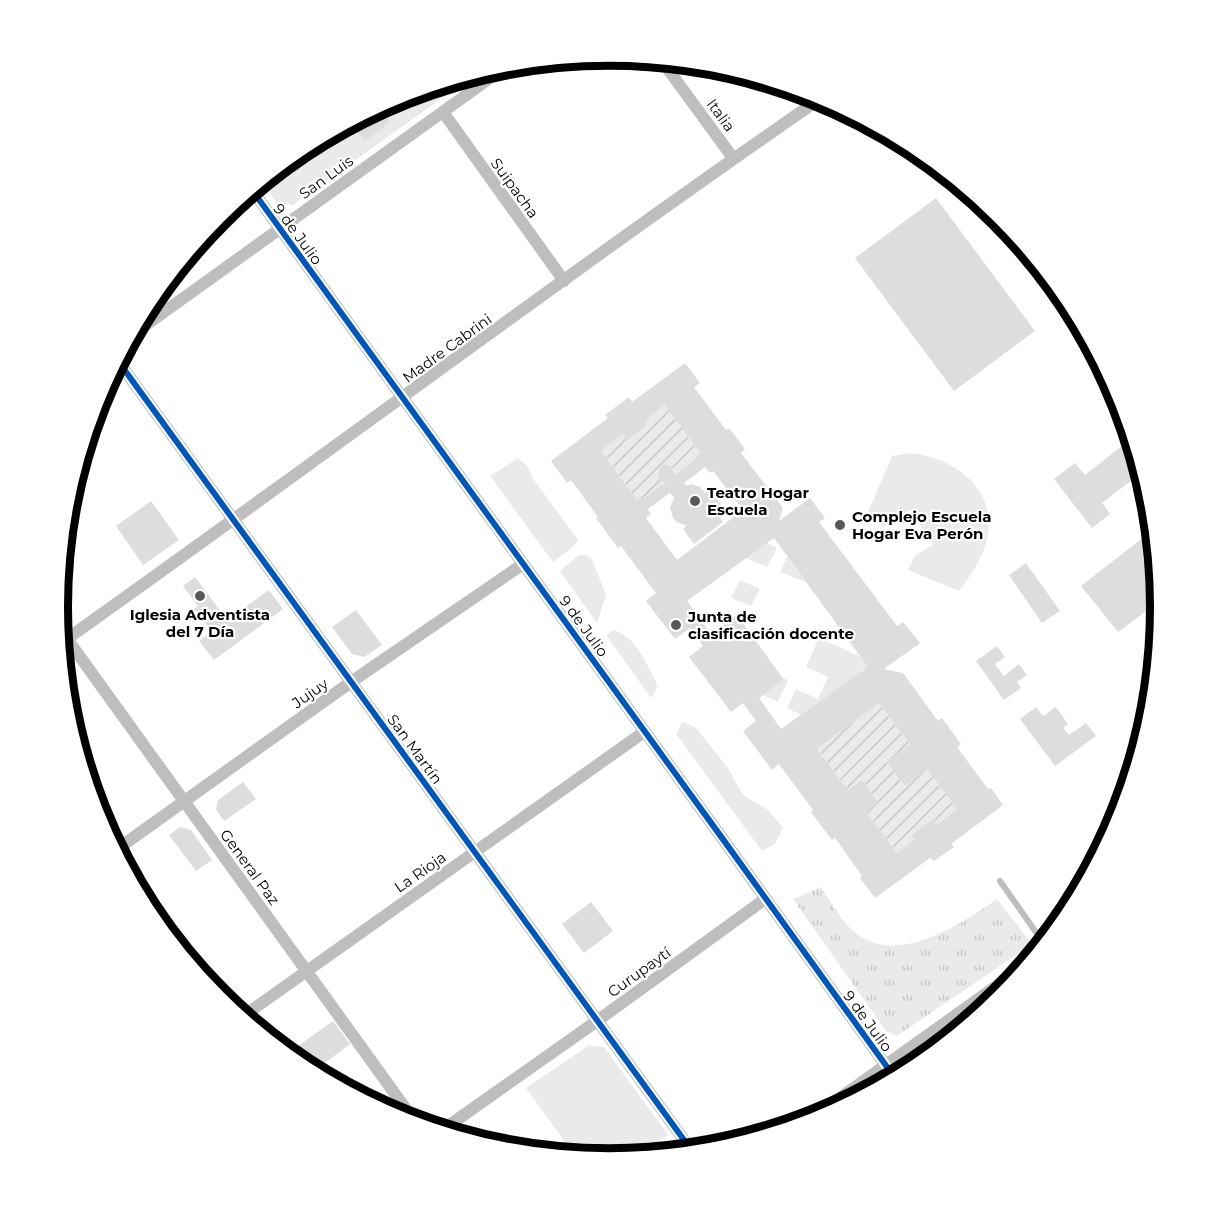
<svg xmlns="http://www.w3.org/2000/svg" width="1219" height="1215" viewBox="0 0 1219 1215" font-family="Montserrat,sans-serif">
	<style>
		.grass { fill: #eaeaea }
		.park { fill: url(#park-tufts) }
		.garden { fill: url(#garden-furrows) }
		.building { fill: #ddd; fill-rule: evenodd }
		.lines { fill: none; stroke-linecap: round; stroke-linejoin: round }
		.service { stroke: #bebebe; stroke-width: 6 }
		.minor { stroke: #bebebe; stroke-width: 12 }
		.tertiary { stroke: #bebebe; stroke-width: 15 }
		.cycleway-casing { stroke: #fff; stroke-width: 10 }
		.cycleway { stroke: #0057b8; stroke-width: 6 }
		.poi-dot { fill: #595959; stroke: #fff; stroke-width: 2 }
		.labels { text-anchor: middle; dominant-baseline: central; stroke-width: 4.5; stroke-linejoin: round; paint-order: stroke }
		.street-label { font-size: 15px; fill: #000; stroke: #fff }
		.poi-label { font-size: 15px; font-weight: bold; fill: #000; stroke: #fff; text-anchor: start }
		.rim { fill: none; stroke: #000; stroke-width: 8 }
	</style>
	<defs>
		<pattern id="park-tufts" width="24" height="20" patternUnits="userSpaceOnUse" patternTransform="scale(1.5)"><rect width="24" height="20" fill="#eaeaea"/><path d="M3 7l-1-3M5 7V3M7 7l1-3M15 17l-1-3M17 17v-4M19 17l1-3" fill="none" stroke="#c7c7c7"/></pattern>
		<pattern id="garden-furrows" width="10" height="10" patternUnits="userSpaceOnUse" patternTransform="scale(1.5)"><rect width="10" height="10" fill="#eaeaea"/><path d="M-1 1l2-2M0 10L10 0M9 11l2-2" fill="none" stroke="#c7c7c7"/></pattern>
	</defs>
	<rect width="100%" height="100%" fill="#fff"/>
	<!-- grass -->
	<path class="grass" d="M474,75L293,205L277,203L262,182L303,148L399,97Z
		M911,453C952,458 995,486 988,533C985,555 972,574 959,591L908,570L914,557L933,544L910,510L884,527L866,517L892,456Z
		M518,458L527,466L534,480L578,540L573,547L553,562L490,476Z
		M767,543L777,548L767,567L746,558Z
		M579,555H586L592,559L606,595L597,623L560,571Z
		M787,557L806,582L780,572Z
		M740,580L760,589L751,606L731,598Z
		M614,630C637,638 645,662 656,682L657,688L651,698L606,635Z
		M819,638L861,657L868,667L801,715L787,708L796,689L818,699L828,677L806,667Z
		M783,678L788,680L778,702L763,695L784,680Z
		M682,722L695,727L728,768L743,795L768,810L783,828L775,844L762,851L676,734Z
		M589,1045L604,1047L668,1135L637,1157L610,1159L575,1156L526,1088Z"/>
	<!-- park -->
	<path class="park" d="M821,887C832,903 842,923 858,935C900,965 963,923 997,899L1032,944L897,1036L886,1031L793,899Z"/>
	<!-- garden -->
	<path class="garden" d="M665,405L700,453L697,455L698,457L674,475L672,466C664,462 659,467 657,474L662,481L666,482L641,500L639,498L637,500L601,451L623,434L628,439L646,426L643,421Z
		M879,703L910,744L887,762L905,786L927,769L957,809L937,825L933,820L913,835L915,839L897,853L866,812L878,802L862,780L848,790L817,749Z"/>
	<!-- building -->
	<path class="building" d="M379,108L390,122L365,141L351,123Z
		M936,198L1035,331L954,391L855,258Z
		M685,363L700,383L694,387L726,430L729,428L745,449L741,453L783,508L779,521L810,498L825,518L819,522L897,626L903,622L920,643L884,669L903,673L938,721L942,718L961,744L957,747L988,789L991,788L1003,805L951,844L954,847L934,861L930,858L875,898L860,878L862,876L835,838L832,840L811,812L813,810L779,764L772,770L743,731L756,721L743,703L731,712L689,657L703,646L690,628L675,639L646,601L656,593L621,546L618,548L596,518L598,517L571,480L567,483L551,461L608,418L605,415L629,397L632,402ZM665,405L700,453L697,455L698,457L674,475L672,466L665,464L661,466L657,474L662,481L666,482L641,500L639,498L637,500L601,451L623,434L627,440L646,426L643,421ZM705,467L710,473L713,471L743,510L677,560L646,518L651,514L648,509L670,493L674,498L670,507L673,518L677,522L687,526L683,529L694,544L723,522L715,511L722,506L710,489L705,493L700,487L691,484L686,486L684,483ZM774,538L868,667L781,729L759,698L784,680L737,615L711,634L687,601ZM879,703L910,744L887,762L905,786L927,769L957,809L937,825L933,819L912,835L915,839L897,853L866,812L878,802L862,780L848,790L817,749Z
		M1132,438L1147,487L1141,491L1132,480L1102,503L1110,514L1092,528L1054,479L1075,463L1085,475Z
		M151,501L179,540L143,565L116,526Z
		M1154,529L1161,600L1118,632L1081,586Z
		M1026,563L1060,611L1042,623L1009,575Z
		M195,577L227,620L269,590L283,609L214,660L199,641L212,632L194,609L198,606L183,586Z
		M356,610L382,645L364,657L352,654L332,627Z
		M997,646L1005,657L995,664L1004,676L1019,664L1027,675L1017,682L1021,688L1004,700L976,661Z
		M1036,707L1043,716L1056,707L1068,724L1063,728L1069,735L1086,723L1096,736L1055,766L1020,719Z
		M243,782L256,799L224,821L216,810L218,800Z
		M180,827L191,830L212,860L196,871L169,835Z
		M591,902L613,931L584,953L562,924Z
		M333,1021L350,1044L313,1072L287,1054Z"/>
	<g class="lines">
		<!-- service -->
		<path class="service" d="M1027,265L1034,259
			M1000,881L1040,938L1045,942"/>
		<!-- minor -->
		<path class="minor" d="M662,61L733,158
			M443,112L564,281
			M252,190C466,486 682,781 895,1078
			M132,335L508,65
			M118,361L692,1151
			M60,629L416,1123
			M61,643C315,463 565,275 821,98
			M116,850L351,682L523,564
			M242,1017L644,732
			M441,1131L597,1021L765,899"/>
		<!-- tertiary -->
		<path class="tertiary" d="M810,1121L1023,969"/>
		<defs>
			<path id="cycleway" d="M252,190C466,486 682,781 895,1078
				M118,361L692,1151"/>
		</defs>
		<!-- cycleway casing -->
		<use href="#cycleway" class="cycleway-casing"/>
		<!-- cycleway -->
		<use href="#cycleway" class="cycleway"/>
	</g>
	<!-- markers -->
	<g class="poi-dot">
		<circle cx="695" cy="501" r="6"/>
		<circle cx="840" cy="525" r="6"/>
		<circle cx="200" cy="596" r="6"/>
		<circle cx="676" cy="625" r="6"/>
	</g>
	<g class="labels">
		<!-- street labels -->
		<g class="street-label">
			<text transform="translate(721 115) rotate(54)">Italia</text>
			<text transform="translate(326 177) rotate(-36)">San Luis</text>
			<text transform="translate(515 188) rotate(54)">Suipacha</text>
			<text transform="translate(298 234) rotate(54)">9 de Julio</text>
			<text transform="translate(447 348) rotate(-36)">Madre Cabrini</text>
			<text transform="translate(584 626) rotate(54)">9 de Julio</text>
			<text transform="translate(310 693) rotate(-35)">Jujuy</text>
			<text transform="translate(415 749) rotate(54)">San Martín</text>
			<text transform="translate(250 867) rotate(54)">General Paz</text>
			<text transform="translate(420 872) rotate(-35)">La Rioja</text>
			<text transform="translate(639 972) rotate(-36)">Curupaytí</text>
			<text transform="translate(868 1021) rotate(54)">9 de Julio</text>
		</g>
		<!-- poi labels -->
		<g class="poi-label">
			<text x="707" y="492">Teatro Hogar<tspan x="707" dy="17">Escuela</tspan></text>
			<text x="852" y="516">Complejo Escuela<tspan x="852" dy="17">Hogar Eva Perón</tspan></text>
			<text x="200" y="614" text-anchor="middle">Iglesia Adventista<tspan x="200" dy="17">del 7 Día</tspan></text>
			<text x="688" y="616">Junta de<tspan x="688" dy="17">clasificación docente</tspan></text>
		</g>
	</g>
	<!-- crop -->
	<path d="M0 0H1219V1215H0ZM68 607a541 541 0 1 1 1082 0a541 541 0 1 1-1082 0Z" fill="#fff" fill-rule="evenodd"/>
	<path class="rim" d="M68 607a541 541 0 1 1 1082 0a541 541 0 1 1-1082 0Z"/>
</svg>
